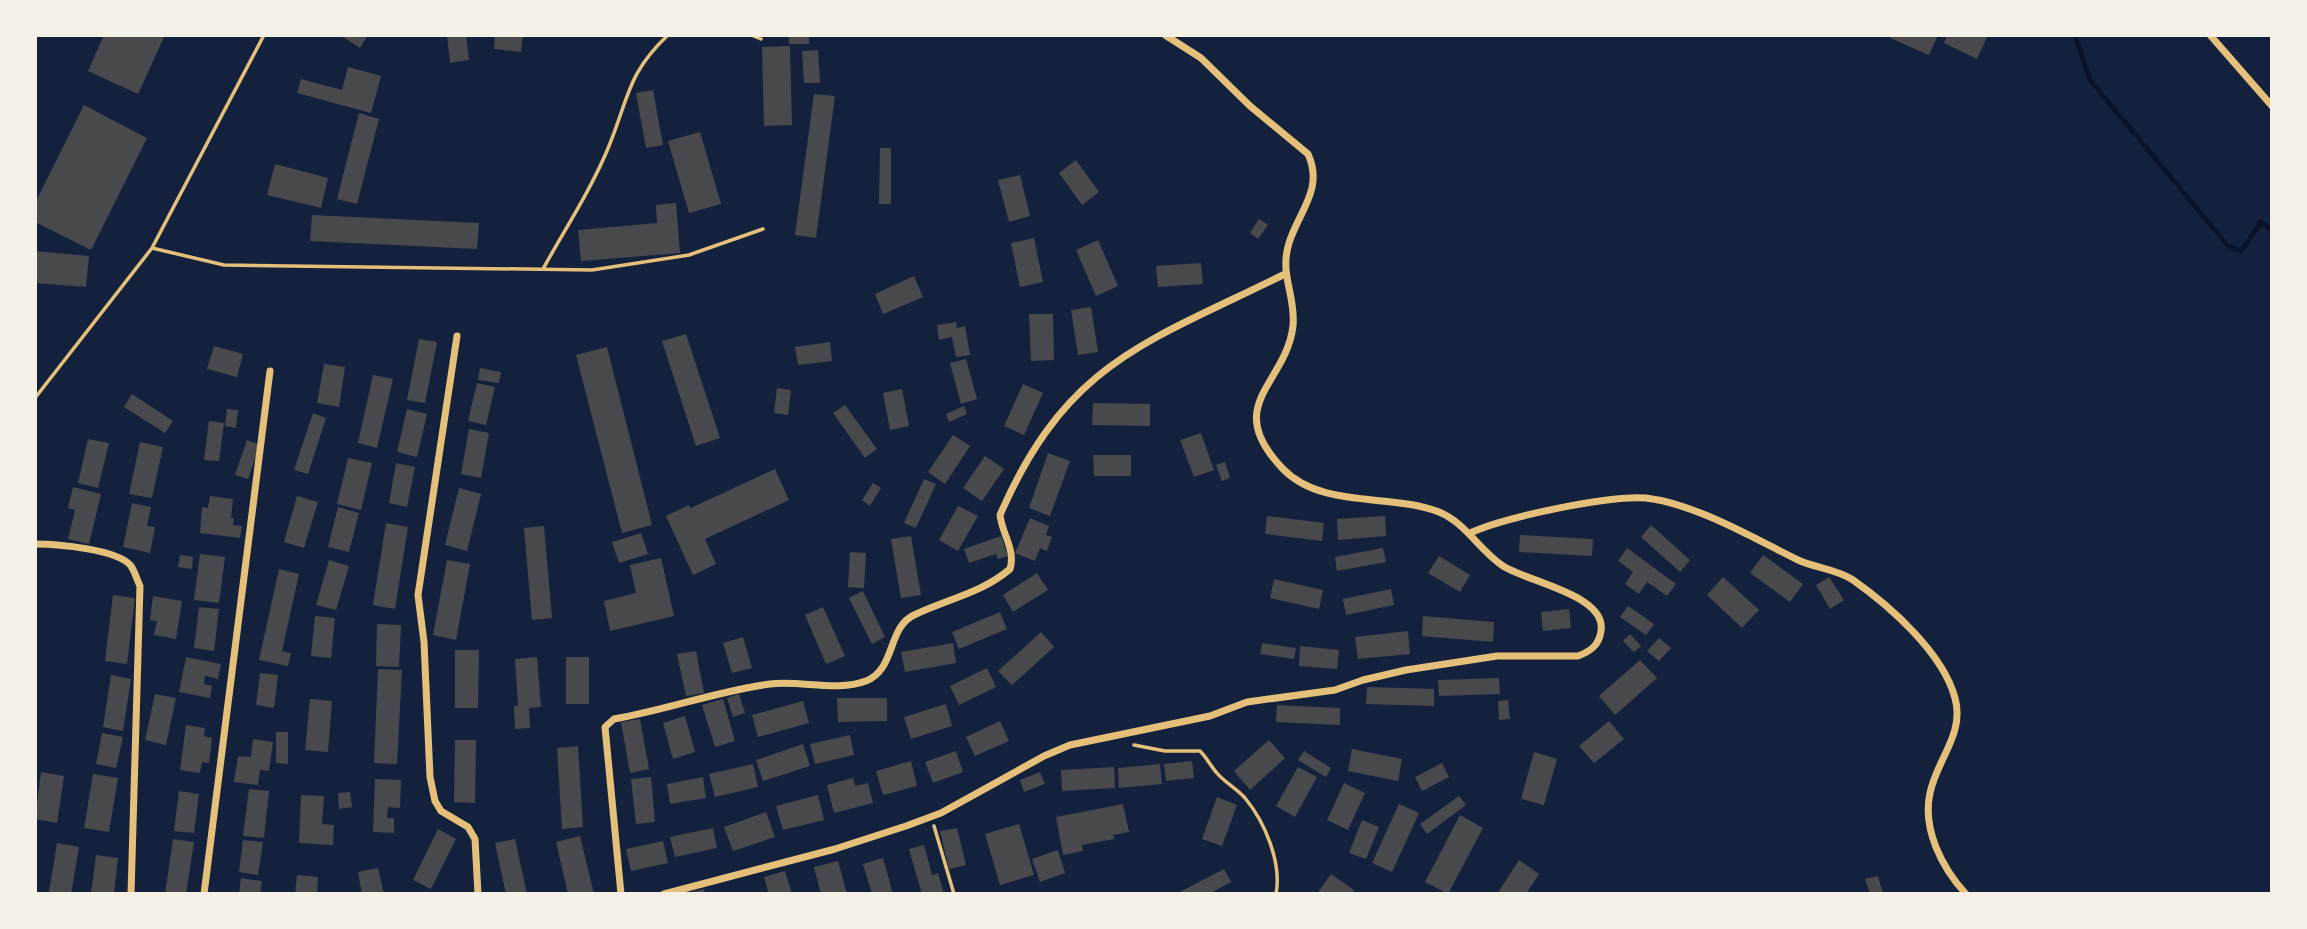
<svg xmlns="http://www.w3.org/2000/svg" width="2307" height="929" viewBox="0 0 2307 929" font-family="'Noto Sans',sans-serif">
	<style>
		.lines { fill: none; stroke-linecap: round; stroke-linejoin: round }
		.stream { stroke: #0b132b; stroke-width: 5 }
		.building { fill: #48494c }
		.path { stroke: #e5c07b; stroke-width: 3.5 }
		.service { stroke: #e5c07b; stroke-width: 3.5 }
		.minor { stroke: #e5c07b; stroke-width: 7 }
	</style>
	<rect width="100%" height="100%" fill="#14213d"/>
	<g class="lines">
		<!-- stream -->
		<path class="stream" d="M2075,35L2090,80L2228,246L2241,251L2261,222L2272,231"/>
	</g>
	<!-- building -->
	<path class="building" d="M104,35H165L138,94L88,71Z
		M340,35H368L360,48Z
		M447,35H466L469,60L450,63Z
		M495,35H523L521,52L494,49Z
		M789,35H809V44H789Z
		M1891,35H1938L1929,55L1890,38Z
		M1947,35H1988L1977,59L1944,43Z
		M790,46L792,125L764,126L762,47Z
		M818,50L820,83H804L802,51Z
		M348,67L381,76L371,113L297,93L301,79L342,90Z
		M653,90L663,145L646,148L636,93Z
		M814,94L835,96L816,238L795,235Z
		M84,105L147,138L91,250L35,222V203Z
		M359,113L379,119L357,204L337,199Z
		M700,132L721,204L689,213L668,141Z
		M880,148H891V204H879Z
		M1076,160L1099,192L1082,205L1059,173Z
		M275,164L328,178L321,208L267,195Z
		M1020,175L1030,216L1009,222L998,180Z
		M676,203L680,253L581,261L578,230L657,223L656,205Z
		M312,215L479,223L477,249L310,241Z
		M1259,219L1268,225L1258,239L1250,233Z
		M1034,238L1043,282L1020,287L1011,243Z
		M1098,240L1118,286L1096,296L1076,250Z
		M35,251L89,256L86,287L35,283Z
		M1201,263L1203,284L1158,287L1156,266Z
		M914,276L923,297L883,314L875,294Z
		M1091,307L1098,352L1078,355L1071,310Z
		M1029,314H1053L1054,360L1031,361Z
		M956,322L957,328L965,326L970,355L956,357L952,337L939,340L937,325Z
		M686,334L720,438L696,446L662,341Z
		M419,339L437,342L425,403L407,400Z
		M830,342L832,361L798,365L795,347Z
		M214,346L243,354L237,377L207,369Z
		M607,347L652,525L622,533L576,355Z
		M966,359L977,399L961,404L950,363Z
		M324,364L345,367L339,407L317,403Z
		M480,368L501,372L499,383L478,380Z
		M373,375L393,379L377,448L358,443Z
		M477,383L495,387L486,425L468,421Z
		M1023,384L1043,393L1024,435L1004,426Z
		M777,388L791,390L788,415L774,413Z
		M902,389L909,426L890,430L883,393Z
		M132,394L173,421L165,433L124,407Z
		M1093,403L1150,404V426L1092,425Z
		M845,405L877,449L865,458L833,413Z
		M964,406L967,414L949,422L946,414Z
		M227,409L238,410L236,428L225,426Z
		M407,409L427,414L417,457L397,452Z
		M313,413L326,418L308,474L294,470Z
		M209,421L224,423L219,461L204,460Z
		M469,429L489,433L481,478L461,474Z
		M1201,433L1214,470L1194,477L1180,440Z
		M953,435L970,446L945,484L928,472Z
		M88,439L109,443L98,488L78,483Z
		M247,440L260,445L248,479L235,475Z
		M140,442L163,447L152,498L129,494Z
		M1048,453L1070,461L1050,516L1029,508Z
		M1093,455H1131V476H1094Z
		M985,456L1004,469L982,501L963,488Z
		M348,458L372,463L361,510L337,504Z
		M1225,462L1230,478L1222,481L1216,465Z
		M396,463L415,467L407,507L389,503Z
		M775,469L789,500L705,539L716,564L693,575L666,516L689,505L691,508Z
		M924,479L936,484L916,528L904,523Z
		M873,483L881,488L870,506L862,500Z
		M73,487L101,494L89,544L68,539L75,510L68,508Z
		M459,488L481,494L467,551L445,545Z
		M210,496L233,499L231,518H234L233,525L242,526L240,538L200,533L202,507L208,508Z
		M297,496L318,502L304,548L284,542Z
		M132,503L151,507L147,526L155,527L150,553L123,547Z
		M958,506L978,516L958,551L939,540Z
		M338,507L359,513L349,552L328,547Z
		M1267,516L1324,523L1322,541L1265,534Z
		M1385,516L1386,536L1338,540L1337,519Z
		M1030,518L1049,526L1046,535L1052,537L1047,551L1040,548L1035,561L1015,553Z
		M386,523L408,527L395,609L373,605Z
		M1651,525L1690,560L1680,572L1641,537Z
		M544,526L552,618L532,620L524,528Z
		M641,533L648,554L619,563L612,542Z
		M1520,535L1593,539L1592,556L1519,552Z
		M911,536L921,595L901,598L891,539Z
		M1001,536L1008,556L998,559L996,554L969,563L964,549Z
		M1383,548L1386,562L1337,571L1335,557Z
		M1627,548L1676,584L1667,596L1647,582L1639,594L1625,584L1633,572L1618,561Z
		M850,552L866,553L864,588L848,587Z
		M200,554L225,557L219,603L194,600Z
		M180,555L193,557L192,569L178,567Z
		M1763,555L1803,584L1790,602L1750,573Z
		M1439,556L1470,575L1460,592L1428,573Z
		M661,558L674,616L610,631L604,601L636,593L630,565Z
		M329,560L349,566L336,610L316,605Z
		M447,560L470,564L456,640L433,635Z
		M279,569L299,574L282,651L291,653L288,666L259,660Z
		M1037,573L1048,590L1013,612L1003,595Z
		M1723,577L1759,610L1742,628L1707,595Z
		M1829,577L1844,600L1830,609L1816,585Z
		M1274,579L1323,590L1319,609L1270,598Z
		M1391,589L1394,605L1346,615L1343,599Z
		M863,591L885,637L872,644L849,598Z
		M113,595L135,598L127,664L105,661Z
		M153,596L182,601L176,639L154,635L157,621L150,620Z
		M1628,606L1654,624L1646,635L1620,617Z
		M199,607L219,609L214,651L194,648Z
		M823,607L845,656L826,664L805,615Z
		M1569,609L1571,628L1543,631L1541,612Z
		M1000,612L1007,629L959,649L952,632Z
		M315,616L335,618L331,658L311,656Z
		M1423,616L1494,622L1493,642L1422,636Z
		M377,624L401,625L399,667L376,666Z
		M1408,631L1410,654L1358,659L1355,637Z
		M1041,632L1054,647L1012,685L998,671Z
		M1630,634L1641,646L1634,652L1623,641Z
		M743,637L752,668L732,673L723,643Z
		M1659,638L1671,648L1659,661L1647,651Z
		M953,643L956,663L905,672L901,652Z
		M1262,643L1296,648L1294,659L1260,654Z
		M1300,646L1339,650L1337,669L1299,666Z
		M455,650H479L478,708H455Z
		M696,651L704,693L686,696L677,654Z
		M186,657L221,664L218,679L205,676L204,684L212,686L210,698L179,692Z
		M537,657L541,707L529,708L530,728L515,729L514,706H518L515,659Z
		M566,657H589V704H566Z
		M1640,660L1657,678L1615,715L1599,696Z
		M987,668L996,687L959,705L950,686Z
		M378,669L402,670L397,764L374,763Z
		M260,673L278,675L274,708L256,705Z
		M111,675L131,679L123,731L103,727Z
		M1499,678L1500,694L1439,696L1438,680Z
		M1367,687L1434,689V706L1366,704Z
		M155,694L176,698L166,745L145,740Z
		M739,694L745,713L733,717L727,698Z
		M837,698H887V721L838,722Z
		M310,699L332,701L328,752L305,750Z
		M723,699L735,741L715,747L702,705Z
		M1508,700L1510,719L1499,720L1498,701Z
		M803,701L809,723L758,737L752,715Z
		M946,704L952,726L911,739L904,717Z
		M1277,705L1340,708V725L1276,722Z
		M685,716L695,752L673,759L663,723Z
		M640,719L649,769L630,773L621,722Z
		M1000,721L1009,741L975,756L966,737Z
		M1609,721L1624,739L1594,763L1579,746Z
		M186,725L205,728L204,736L212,738L209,763L202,762L200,773L180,770Z
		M276,732H288V764L276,763Z
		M102,733L123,737L116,768L96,764Z
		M850,735L854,755L815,764L810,744Z
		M253,739L273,742L269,771L260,770L258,785L234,782L238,756L251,757Z
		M455,740H476L475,803L454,802Z
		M1269,740L1285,758L1250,790L1234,771Z
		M803,744L810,766L763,781L756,760Z
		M578,746L583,827L562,829L557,748Z
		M1352,749L1402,759L1398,781L1348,771Z
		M956,751L963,772L933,783L925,762Z
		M1304,751L1331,768L1326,777L1298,760Z
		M1534,752L1557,759L1544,805L1521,799Z
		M911,761L917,786L883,795L876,771Z
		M1192,761L1194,778L1166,781L1164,764Z
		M1442,763L1449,777L1422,791L1415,777Z
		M753,764L758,787L715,797L709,774Z
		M1160,764L1162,784L1119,788L1118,768Z
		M1114,767L1115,788L1062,791L1061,770Z
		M1298,767L1317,777L1295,817L1276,806Z
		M41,772L64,776L57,823L35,819Z
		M1040,772L1045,784L1024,792L1020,780Z
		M93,774L118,778L109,832L84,828Z
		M651,777L655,822L636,824L631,779Z
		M703,777L706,798L670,804L667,784Z
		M853,778L855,786L868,783L873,803L834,813L827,785Z
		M375,779L401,780L400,808L388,807L387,818H394V833L373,832Z
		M1344,783L1365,793L1348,830L1327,820Z
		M249,789L269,791L264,838L243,836Z
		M179,791L199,794L194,833L174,831Z
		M350,792L352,807L339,809L338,793Z
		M301,795L324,796L322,824L334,825L333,845L299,843Z
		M818,795L824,820L783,830L776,806Z
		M1459,796L1466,805L1427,834L1420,824Z
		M1217,797L1237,805L1222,846L1202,839Z
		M1123,804L1129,832L1113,835L1114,839L1082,845L1083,851L1063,855L1056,817Z
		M1399,804L1419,813L1392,872L1372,863Z
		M766,812L775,837L733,851L724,827Z
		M1460,815L1483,828L1448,894L1425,882Z
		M1362,820L1379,827L1366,859L1349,853Z
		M1019,824L1034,875L1000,885L985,834Z
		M713,828L717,848L675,857L670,837Z
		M957,828L966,865L949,869L940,831Z
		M438,829L456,839L431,889L413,880Z
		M580,836L594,894H568L556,842Z
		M173,839L194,842L186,894H165Z
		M515,839L527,894H506L495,843Z
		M243,840L263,842L258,875L239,872Z
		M663,841L668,863L631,871L626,849Z
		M57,843L79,847L71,894L49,892Z
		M924,845L932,875L938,873L944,894H922L909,849Z
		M1058,850L1065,873L1040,882L1032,859Z
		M96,855L118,858L114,894H91Z
		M883,858L893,894H872L863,864Z
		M1519,860L1539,874L1526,894H1497Z
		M838,861L847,894H821L814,867Z
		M378,868L384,894H362L358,872Z
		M1224,869L1231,882L1209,894H1176Z
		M785,871L792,894H769L764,877Z
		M1331,874L1354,890L1352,894H1317Z
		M297,875L318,877L317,894H295Z
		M1878,876L1883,894H1870L1865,879Z
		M241,878L262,881L260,894H239Z
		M704,889L705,894H691V892Z"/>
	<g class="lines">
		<!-- path -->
		<path class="path" d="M1134,745L1165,751H1200C1207,758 1210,765 1216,772C1224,782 1236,788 1245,798C1265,822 1282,863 1276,894
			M934,826L954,894"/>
		<!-- service -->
		<path class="service" d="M751,35L761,39
			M152,248L224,265L592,270L689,255L763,229
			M543,269C565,229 592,188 609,146C629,97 627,74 668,35
			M35,398L152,248L264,35"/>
		<!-- minor -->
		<path class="minor" d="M2210,35L2272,106
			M457,336L418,595L424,642L430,777L435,801L441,811L468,827L475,839L478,894
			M1470,533C1505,517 1609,495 1646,498C1696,504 1753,538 1798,560C1815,568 1837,569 1853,580C1890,606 1943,653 1955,698C1965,734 1937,759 1930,793C1922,829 1942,868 1966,894
			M35,544C56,544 118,549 131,566C135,572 137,580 140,586L131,894
			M204,894L270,371
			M621,894L605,727L614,719C667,710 717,691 770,684C800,680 837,692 866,681C896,669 887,628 914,615C947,599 982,593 1010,569C1016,550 1002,534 1000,515C1067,361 1146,343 1285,274
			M664,894L835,849L906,826L941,813L1044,756L1070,745L1210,716L1247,702L1335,690L1363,680L1406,670L1497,656H1578C1591,651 1599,645 1601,631C1607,595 1528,582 1503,566C1479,550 1466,523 1439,512C1390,493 1322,509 1283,469C1221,404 1286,385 1293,326C1296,295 1279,275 1289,243C1299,211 1324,189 1308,154L1250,106L1201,58L1165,35"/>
	</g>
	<!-- border -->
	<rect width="2307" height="929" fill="none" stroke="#f6f1e7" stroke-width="74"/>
</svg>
